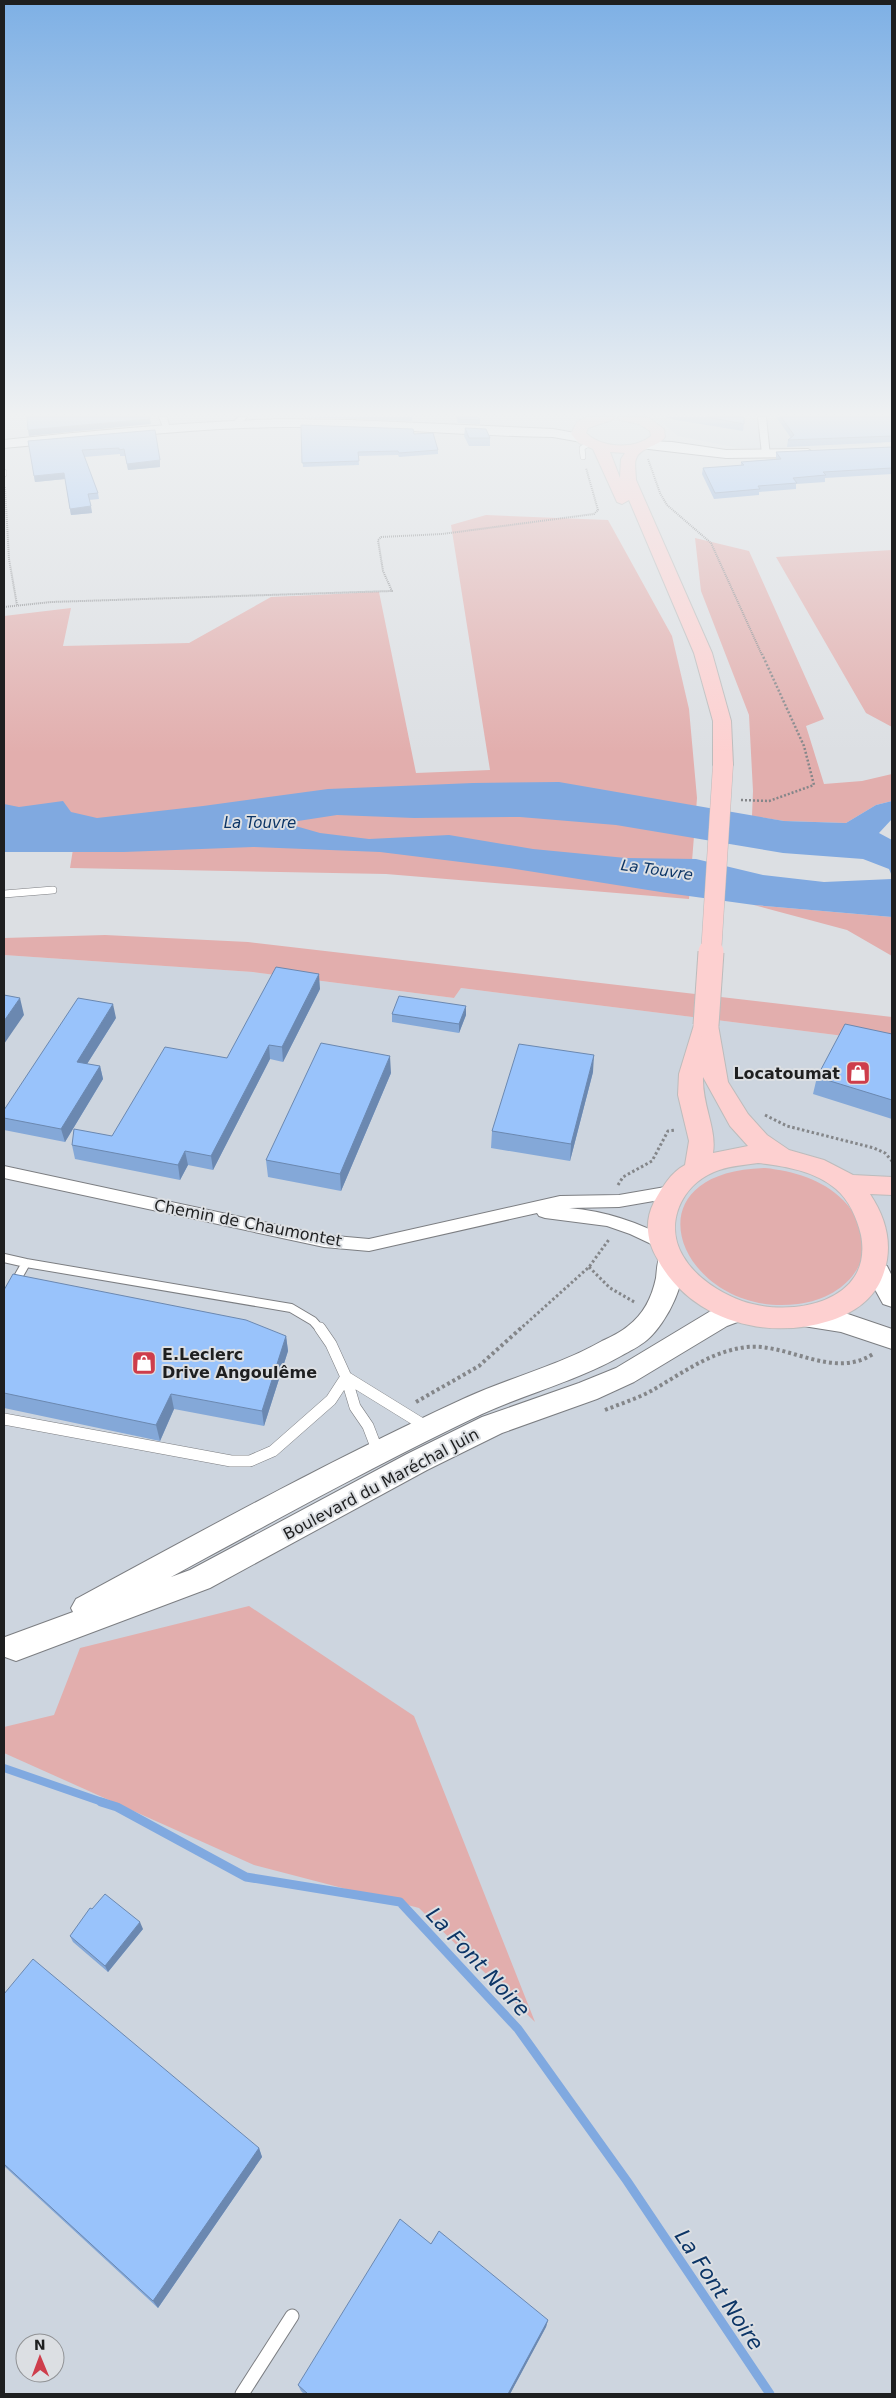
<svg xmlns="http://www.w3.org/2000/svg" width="896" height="2398" viewBox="0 0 896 2398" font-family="'DejaVu Sans',sans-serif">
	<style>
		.built { fill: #cdd5df; fill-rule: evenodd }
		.green { fill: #e2aead }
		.water { fill: #80a9e0 }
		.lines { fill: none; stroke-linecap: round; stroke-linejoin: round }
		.stream-far1 { stroke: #80a9e0; stroke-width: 8 }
		.stream { stroke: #80a9e0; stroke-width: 9 }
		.lane-far4-casing { stroke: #7c7e82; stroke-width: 6 }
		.lane-far3-casing { stroke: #7c7e82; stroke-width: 8 }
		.lane-far2-casing { stroke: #7c7e82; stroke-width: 10 }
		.lane-far1-casing { stroke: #7c7e82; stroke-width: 12 }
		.lane-casing { stroke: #7c7e82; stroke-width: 15 }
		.street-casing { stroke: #7c7e82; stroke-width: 2 }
		.secondary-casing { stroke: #7c7e82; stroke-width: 2 }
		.primary-casing { stroke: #bcbcbc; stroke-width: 2 }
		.path-far3 { stroke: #848689; stroke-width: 2; stroke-dasharray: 1 1; stroke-linecap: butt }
		.path-far2 { stroke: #848689; stroke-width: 2.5; stroke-dasharray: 2 2; stroke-linecap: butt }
		.path-far1 { stroke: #848689; stroke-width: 3; stroke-dasharray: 2.5 2.5; stroke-linecap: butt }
		.path { stroke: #848689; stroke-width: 4; stroke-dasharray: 3 3; stroke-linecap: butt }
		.lane-far4 { stroke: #fff; stroke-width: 5 }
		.lane-far3 { stroke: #fff; stroke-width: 7 }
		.lane-far2 { stroke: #fff; stroke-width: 8 }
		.lane-far1 { stroke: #fff; stroke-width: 11 }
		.lane { stroke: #fff; stroke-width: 13 }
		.street { fill: #fff; fill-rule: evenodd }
		.secondary { fill: #fff; fill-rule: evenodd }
		.primary { fill: #fdd0d0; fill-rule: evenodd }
		.primary-bridge-far1-casing { stroke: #bcbcbc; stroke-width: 21; stroke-linecap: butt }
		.primary-bridge-casing { stroke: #bcbcbc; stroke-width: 27; stroke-linecap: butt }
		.primary-bridge-far1 { stroke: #fdd0d0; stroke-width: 20 }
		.primary-bridge { stroke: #fdd0d0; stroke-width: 25 }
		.wall { fill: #84a8d8 }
		.shaded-wall { fill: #6b88b0 }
		.building { fill: #99c3fb; stroke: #6b88b0 }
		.labels { text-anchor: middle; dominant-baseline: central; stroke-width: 4; stroke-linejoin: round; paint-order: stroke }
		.far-water-label { font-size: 15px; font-style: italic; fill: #0c3566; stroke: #dcdfe3 }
		.poi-label { font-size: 16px; font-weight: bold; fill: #1e1f20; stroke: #dcdfe3; text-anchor: end }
		.street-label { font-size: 16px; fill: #1e1f20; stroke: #dcdfe3 }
		.near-water-label { font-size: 21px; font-style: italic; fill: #0c3566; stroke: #dcdfe3 }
	</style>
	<rect width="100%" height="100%" fill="#dcdfe3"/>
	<!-- built -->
	<path class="built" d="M649,417H854L883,444L797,450L738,448L678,436L664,424Z
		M4,955L253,972L454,998L461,988L892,1042V2394H4ZM25,2343H55V2373H25Z"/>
	<!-- green -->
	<path class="green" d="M486,515L608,520L672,636L689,709L697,798L689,899L386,874L70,868L74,843L4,840V616L71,608L63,646L189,643L271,597L379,592L416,773L490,770L451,525Z
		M695,538L749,551L824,719L806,726L824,784L862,781L892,774V801L876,805L846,823L784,821L752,816L753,791L749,715L701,591Z
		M892,550V727L866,713L776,557Z
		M754,905L892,917V956L847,930Z
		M105,935L248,942L892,1017V1042L461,988L454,998L253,972L4,955V938Z
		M765,1168C793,1171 822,1179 843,1200C888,1246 854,1297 798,1304C683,1319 619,1172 765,1168Z
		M249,1606L414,1716L535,2022L419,1908L254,1865L4,1753V1727L54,1715L80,1648Z"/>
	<!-- water -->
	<path class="water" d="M559,782L784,821L846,823L876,805L892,801V819L879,833L892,840V876L889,869L863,859L783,853L616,825L520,817L414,818L337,815L285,823L320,833L369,839L449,835L533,849L626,858L696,859L763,875L824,882L892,879V917L754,905L667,893L509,868L380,852L253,847L124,852H4V804L19,807L63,801L71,812L97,818L203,806L328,789L473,783Z"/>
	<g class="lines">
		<!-- stream-far1 -->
		<path class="stream-far1" d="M4,1768L105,1803"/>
		<!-- stream -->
		<path class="stream" d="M101,1802L117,1807L246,1877L400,1902L518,2029L627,2181L770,2394"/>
		<defs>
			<path id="lane-far4" d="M583,457L582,448L590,443
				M4,472V474"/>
			<path id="lane-far3" d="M4,894L53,890"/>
			<path id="lane-far2" d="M4,1258L26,1263
				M4,1302L26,1263L291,1308L313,1321L321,1330"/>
			<path id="lane-far1" d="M4,1419L231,1461H250L273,1451L331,1400L346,1377L331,1344L320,1328
				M378,1452L368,1426L355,1407L346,1377L427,1427"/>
			<path id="lane" d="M242,2394L292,2316"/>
			<path id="street" d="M159,417H167L170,430H164Z
				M238,417H247L239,426H233L232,424Z
				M758,417H766L770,456L762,454Z
				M4,1166L324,1235L369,1239L560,1196L619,1195L671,1186L677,1188L679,1192L677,1196L671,1198L619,1207L569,1208C605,1211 639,1222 670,1240L672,1244L670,1248L664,1250L630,1234L607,1226L545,1218L539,1216L537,1213L369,1251L324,1247L4,1178Z"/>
			<path id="secondary" d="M282,419L351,420L553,429L586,435L588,438L581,442L553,437C463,436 374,426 284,427C190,428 97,440 4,448V440C96,430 189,422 282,419Z
				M645,441L672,442L726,450L808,449L815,453L808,457L726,458L640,448L638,445Z
				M670,1250L679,1252C692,1276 666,1324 647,1340C640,1346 630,1351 621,1356C577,1381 528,1393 482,1414C377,1464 274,1521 171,1577L190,1570L407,1454L482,1417L579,1383L616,1368L709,1312L739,1301L748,1304L752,1311L748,1318L727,1326L634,1382L597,1399L502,1433L427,1470L210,1588L16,1661L5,1657V1637L73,1612L71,1608L76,1599C203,1530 331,1460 463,1399C508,1378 558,1366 602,1341C611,1337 621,1332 628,1326C644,1314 652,1297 656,1278C657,1269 657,1261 661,1252Z
				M878,1264L887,1266L892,1276V1307L883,1304L866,1273L869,1266Z
				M806,1308L842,1312L892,1329V1349L841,1332L797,1325L793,1318L797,1311Z"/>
			<path id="primary" d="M587,417H614L612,420L588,428L586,433C601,448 634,450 651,436L650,431L639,424L620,420L618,417L649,418L664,429L665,437C658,447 640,447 636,459C634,464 636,474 636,480L712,653L731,721L733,765L730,769L723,771L716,769L713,765V721L694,653L629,500L622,504L617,502L593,449L579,443L571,434L577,422ZM610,452L625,453L621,459L620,478Z
				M706,1017L714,1020L718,1025L728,1082L748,1114L767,1135L789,1150L824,1160L853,1175L892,1177V1195L870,1194C888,1221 894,1250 881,1280C871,1302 851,1314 829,1321C766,1341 691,1320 658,1260C647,1242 644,1222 654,1202C662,1188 670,1173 685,1165L689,1141L678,1095L679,1074L694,1025L698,1020ZM703,1077L730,1126L748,1146L713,1153C717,1129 702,1105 703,1077ZM758,1163C785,1166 815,1171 836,1189C849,1200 857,1218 861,1235C874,1303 791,1318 742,1301C720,1293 695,1277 683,1256C664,1224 681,1186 714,1172C728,1166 743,1165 758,1163Z"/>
		</defs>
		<!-- lane-far4 casing -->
		<use href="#lane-far4" class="lane-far4-casing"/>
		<!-- lane-far3 casing -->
		<use href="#lane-far3" class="lane-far3-casing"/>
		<!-- lane-far2 casing -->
		<use href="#lane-far2" class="lane-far2-casing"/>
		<!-- lane-far1 casing -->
		<use href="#lane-far1" class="lane-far1-casing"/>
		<!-- lane casing -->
		<use href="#lane" class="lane-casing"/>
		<!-- street casing -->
		<use href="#street" class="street-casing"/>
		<!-- secondary casing -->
		<use href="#secondary" class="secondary-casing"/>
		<!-- primary casing -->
		<use href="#primary" class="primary-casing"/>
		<!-- path-far3 -->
		<path class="path-far3" d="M648,459L660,493L667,505L711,543L762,655
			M5,487L9,559L17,605
			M4,607L51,602L392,591L383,571L378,540L381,537L442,534L594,514L598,510L586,468"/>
		<!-- path-far2 -->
		<path class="path-far2" d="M741,800L769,801L814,785L804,746L762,654"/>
		<!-- path-far1 -->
		<path class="path-far1" d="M765,1115L787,1126L874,1148L885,1153L892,1161
			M618,1185L623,1177L652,1161L668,1131L676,1130
			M589,1267L610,1288L636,1303
			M519,1330L589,1267L610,1238"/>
		<!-- path -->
		<path class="path" d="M416,1402L479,1366L521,1328
			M605,1410C620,1404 636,1399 651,1391C681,1374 711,1351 747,1347C789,1343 833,1380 873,1354"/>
		<!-- lane-far4 -->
		<use href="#lane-far4" class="lane-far4"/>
		<!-- lane-far3 -->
		<use href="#lane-far3" class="lane-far3"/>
		<!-- lane-far2 -->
		<use href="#lane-far2" class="lane-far2"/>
		<!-- lane-far1 -->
		<use href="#lane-far1" class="lane-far1"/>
		<!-- lane -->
		<use href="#lane" class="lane"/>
		<!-- street -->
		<use href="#street" class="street"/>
		<!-- secondary -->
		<use href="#secondary" class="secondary"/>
		<!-- primary -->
		<use href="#primary" class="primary"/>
		<defs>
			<path id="primary-bridge-far1" d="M711,954L723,765"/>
			<path id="primary-bridge" d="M706,1025L711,952"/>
		</defs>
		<!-- primary-bridge-far1 casing -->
		<use href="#primary-bridge-far1" class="primary-bridge-far1-casing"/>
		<!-- primary-bridge casing -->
		<use href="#primary-bridge" class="primary-bridge-casing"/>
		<!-- primary-bridge-far1 -->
		<use href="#primary-bridge-far1" class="primary-bridge-far1"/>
		<!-- primary-bridge -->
		<use href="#primary-bridge" class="primary-bridge"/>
	</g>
	<!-- wall -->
	<path class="wall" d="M298,417H412V421Z
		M456,417H478L480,420V424L458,423Z
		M665,417H744V424L743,431L676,420Z
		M776,417H891L892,418V442L787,447L788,440L791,438Z
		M301,425L414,434L438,450V454L399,457L398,455L358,456L359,465L303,467Z
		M465,428L490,438V446H469L464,436Z
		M155,430L160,467L128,470L125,456H120V454L84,457L98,493L99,499L89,500L92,513L71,515L65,479L35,482L28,441Z
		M892,447V474L825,478V482L796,484V489L759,492V495L714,499L702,474L703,468L741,466V462L776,459V452Z
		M320,989L283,1062L270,1059L213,1170L188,1165L180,1180L75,1159L72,1145L112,1136L227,1058Z
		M392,1014L466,1015L459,1033L392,1022Z
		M116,1018L87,1064L100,1066L103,1079L65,1142L4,1130V1110Z
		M892,1034V1119L813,1094L817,1077Z
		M593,1072L570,1161L491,1148L492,1131Z
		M391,1073L341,1191L268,1177L266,1160Z
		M4,1283L5,1287L286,1336L288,1351L264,1426L174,1409L160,1441L4,1408Z
		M143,1929L108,1972L73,1942L70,1936Z
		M4,1994L259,2148L262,2157L158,2308L4,2166Z
		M431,2244L548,2320L546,2327L510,2394H304L301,2391L298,2385Z"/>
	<!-- shaded-wall -->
	<path class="shaded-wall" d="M150,419L151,424L29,436L28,430Z
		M160,460V467L128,470L127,464Z
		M64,473L65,479L35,482L34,476Z
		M91,506L92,513L71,515L70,509Z
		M319,974L320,989L283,1062L282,1047Z
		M20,998L24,1015L4,1044V1021Z
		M113,1004L116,1018L80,1075L77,1062Z
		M466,1006V1015L459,1033V1024Z
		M269,1045L270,1059L213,1170L211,1156Z
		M594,1055L593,1072L570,1161L571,1144Z
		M390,1056L391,1073L341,1191L340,1174Z
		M100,1066L103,1079L65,1142L61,1129Z
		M185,1151L188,1165L180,1180L178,1165Z
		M286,1336L288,1351L264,1426L262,1411Z
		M171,1394L174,1409L160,1441L156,1425Z
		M140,1922L143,1929L108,1972L105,1966Z
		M259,2148L262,2157L158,2308L153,2301Z
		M548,2320L546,2327L510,2394H508Z"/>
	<!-- building -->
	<path class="building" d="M27,417H150V419L28,430Z
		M457,417H478L480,420L458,419Z
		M707,417H744V424Z
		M781,417H891L892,418V436L788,440L794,435Z
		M301,425L413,429L414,434L433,433L438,450L399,453L398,451L358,452L359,461L302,463Z
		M465,428L486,429L490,438H469Z
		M155,430L160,460L127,464L124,449L119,450V448L82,450L98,493L88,494L91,506L70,509L64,473L34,476L28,441Z
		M892,447V468L823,472L826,475L793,478L797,483L758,486L760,489L715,493L703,468L744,465L741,462L781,459L776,452Z
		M276,967L319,974L282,1047L269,1045L211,1156L185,1151L178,1165L72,1145L74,1129L112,1136L165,1047L227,1058Z
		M4,995L20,998L4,1021Z
		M399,996L466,1006L459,1024L392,1014Z
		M78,998L113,1004L77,1062L100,1066L61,1129L4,1118V1110Z
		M845,1024L892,1034V1100L817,1077Z
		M321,1043L390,1056L340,1174L266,1160Z
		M519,1044L594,1055L571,1144L492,1131Z
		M13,1274L246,1320L286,1336L262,1411L171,1394L156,1425L4,1393V1290Z
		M105,1894L140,1922L105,1966L70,1936L90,1908L92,1909Z
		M33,1959L259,2148L153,2301L4,2164V1994Z
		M400,2219L431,2244L439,2231L548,2320L508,2394H308L298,2385Z"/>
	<!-- sky -->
	<linearGradient id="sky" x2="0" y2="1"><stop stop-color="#7eb0e5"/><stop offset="0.55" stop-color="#eff1f2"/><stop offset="1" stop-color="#eff1f2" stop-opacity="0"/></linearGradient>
	<rect width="896" height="753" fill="url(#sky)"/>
	<!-- icons -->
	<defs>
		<symbol id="shop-square" viewBox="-11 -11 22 22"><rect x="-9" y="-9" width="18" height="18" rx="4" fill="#ce3d4b" stroke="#dcdfe3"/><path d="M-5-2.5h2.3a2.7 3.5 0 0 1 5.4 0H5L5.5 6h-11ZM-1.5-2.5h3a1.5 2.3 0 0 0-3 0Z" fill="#fff"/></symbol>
	</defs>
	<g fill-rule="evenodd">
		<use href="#shop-square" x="844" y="1059" width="28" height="28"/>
		<use href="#shop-square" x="130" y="1349" width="28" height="28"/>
	</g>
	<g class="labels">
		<!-- far-water labels -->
		<g class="far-water-label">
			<text x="260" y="823">La Touvre</text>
			<text transform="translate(657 870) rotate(8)">La Touvre</text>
		</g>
		<!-- poi labels -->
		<g class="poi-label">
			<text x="840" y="1073">Locatoumat</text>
			<text x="162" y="1354" text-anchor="start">E.Leclerc<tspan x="162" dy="18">Drive Angoulême</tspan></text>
		</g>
		<!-- street labels -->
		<g class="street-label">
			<text transform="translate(248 1223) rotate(11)">Chemin de Chaumontet</text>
			<text transform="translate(381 1484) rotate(-28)">Boulevard du Maréchal Juin</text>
		</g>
		<!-- near-water labels -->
		<g class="near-water-label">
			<text transform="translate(478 1962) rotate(47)">La Font Noire</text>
			<text transform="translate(719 2290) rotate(56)">La Font Noire</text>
		</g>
	</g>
	<!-- border -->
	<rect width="896" height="2398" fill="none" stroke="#1e1f20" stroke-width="10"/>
	<!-- north arrow -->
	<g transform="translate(40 2358) rotate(359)"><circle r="24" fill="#dcdfe3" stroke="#909295"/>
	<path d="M0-4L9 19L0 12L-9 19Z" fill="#ce3d4b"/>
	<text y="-8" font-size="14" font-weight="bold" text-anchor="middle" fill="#1e1f20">N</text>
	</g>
</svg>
